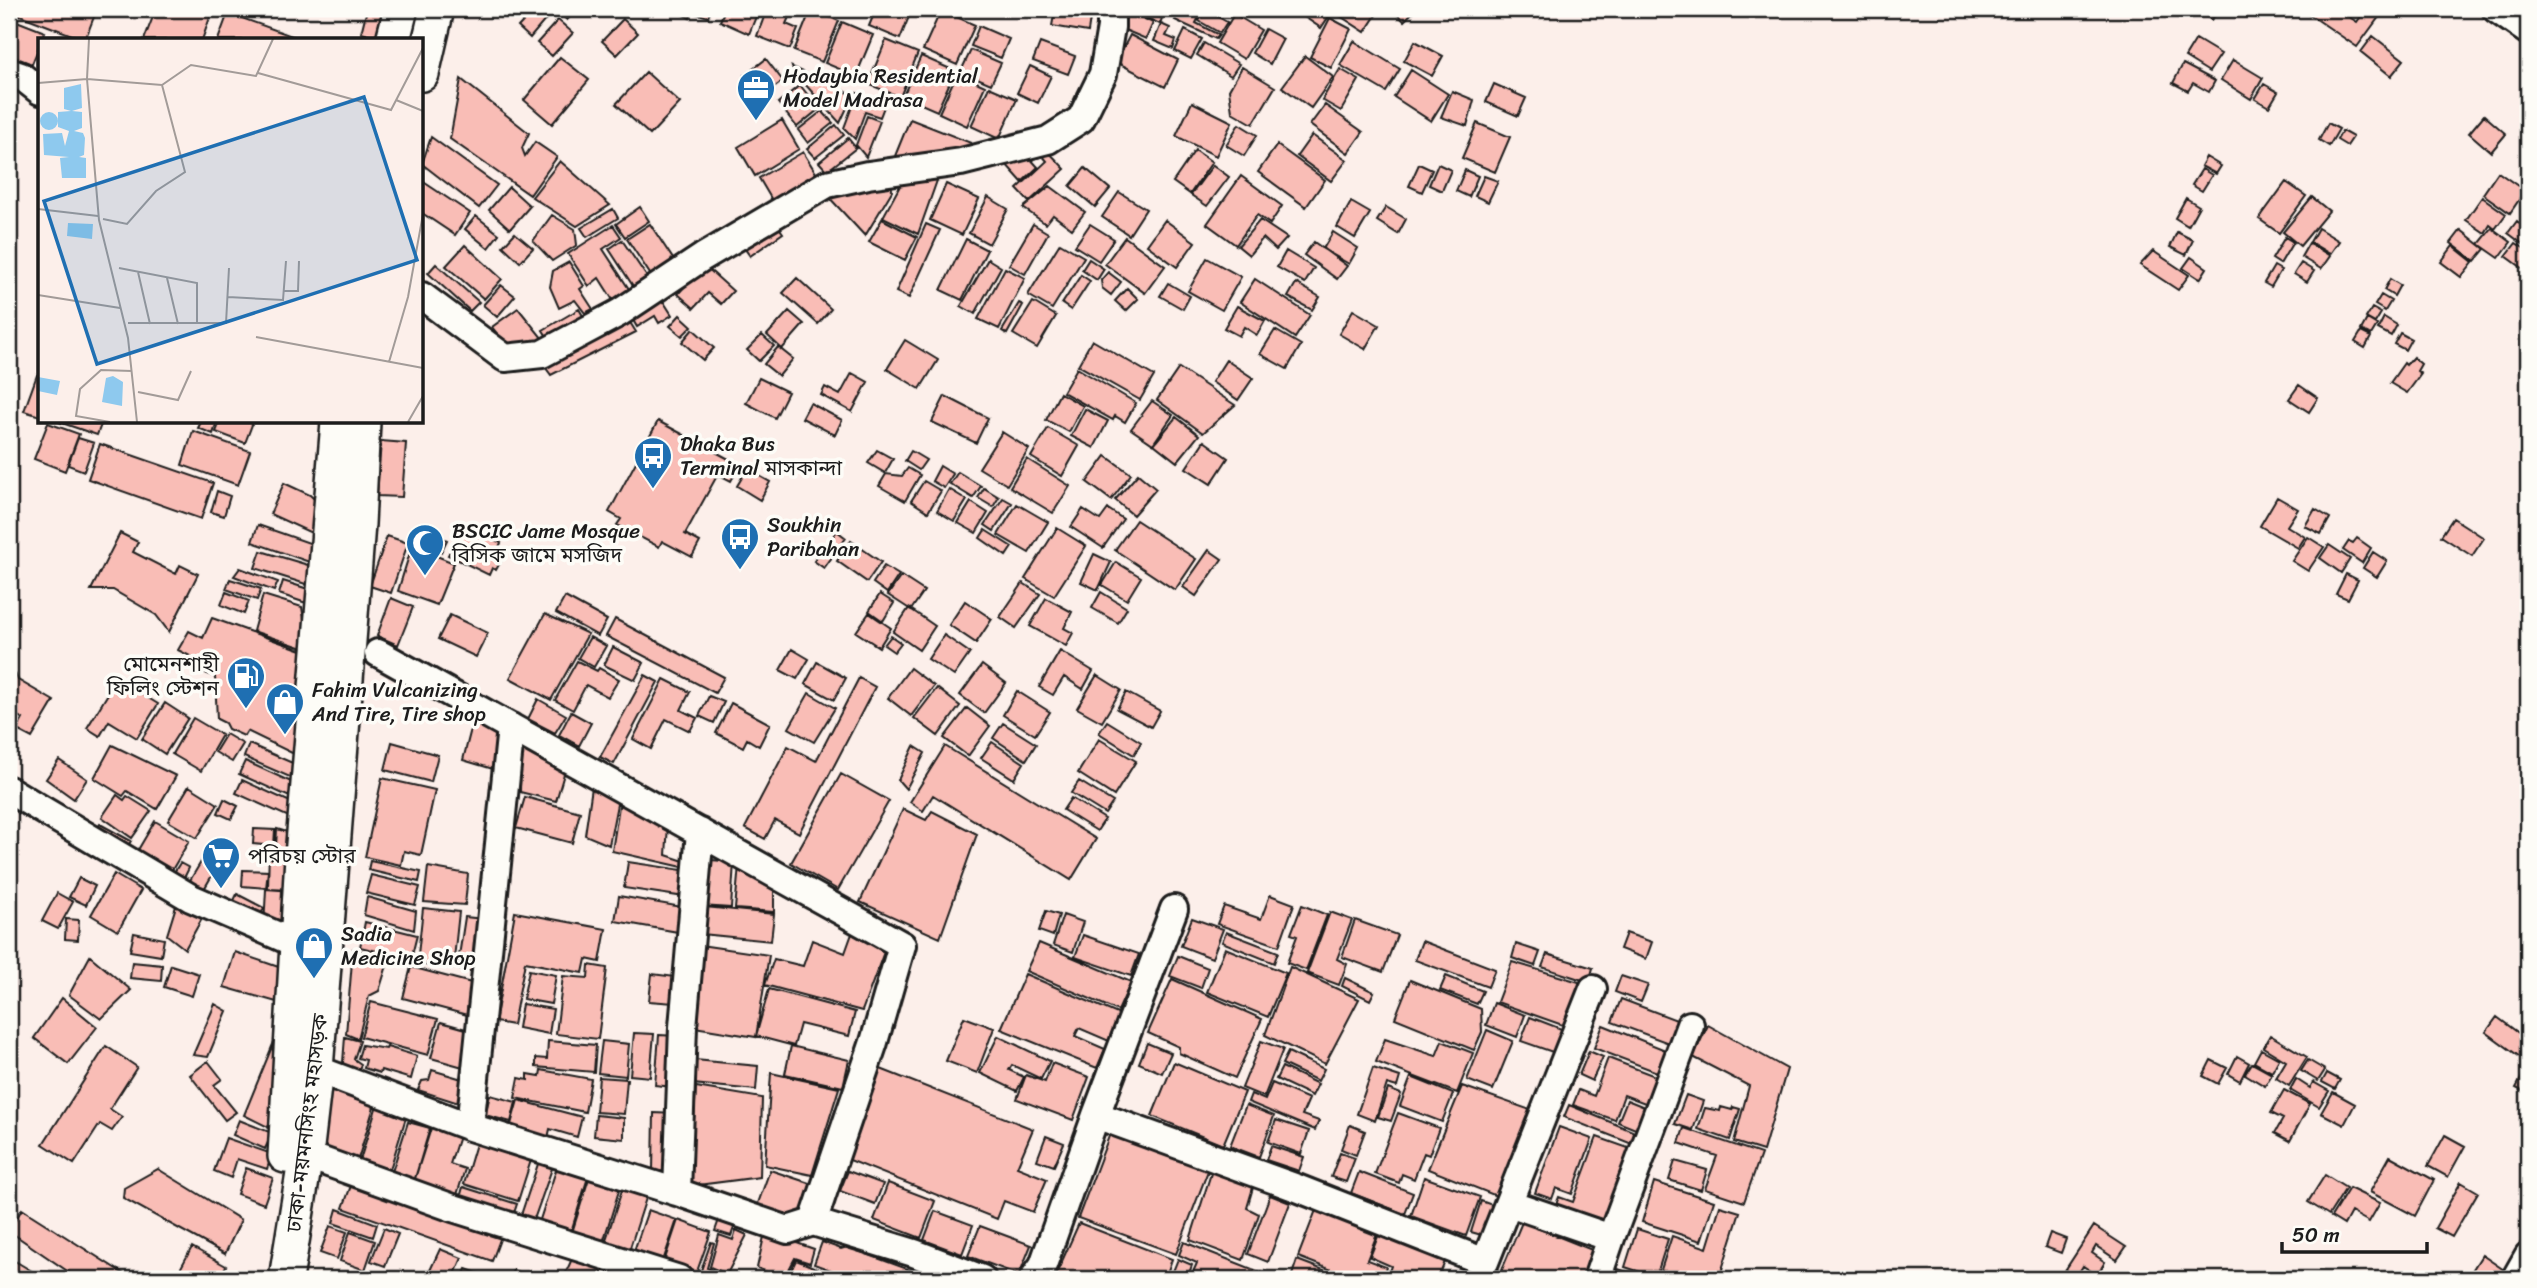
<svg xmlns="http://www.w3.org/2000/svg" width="2537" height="1288" viewBox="0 0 2537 1288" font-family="Sriracha,'Noto Sans Bengali',sans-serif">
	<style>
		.building { fill: #f9bdb6; stroke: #1c1c1c; stroke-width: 2 }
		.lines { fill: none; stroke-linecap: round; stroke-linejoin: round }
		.minor-casing { stroke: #1c1c1c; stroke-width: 32 }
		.major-casing { stroke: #1c1c1c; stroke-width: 38 }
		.minor { stroke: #fdfcf7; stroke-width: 26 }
		.major { stroke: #fdfcf7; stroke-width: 33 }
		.labels { text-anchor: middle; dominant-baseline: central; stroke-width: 7; stroke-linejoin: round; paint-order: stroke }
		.poi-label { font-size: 21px; fill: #1c1c1c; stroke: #fdfcf7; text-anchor: start }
		.street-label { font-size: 21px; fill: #1c1c1c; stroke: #fdfcf7 }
		.inset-road { fill: none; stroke: #a29b98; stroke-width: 2 }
		.view { fill: #1f6fb2; fill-opacity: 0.15; stroke: #1f6fb2; stroke-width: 3.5 }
		.inset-edge { fill: none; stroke: #1c1c1c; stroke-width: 3.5 }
	</style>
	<rect width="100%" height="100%" fill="#fcefea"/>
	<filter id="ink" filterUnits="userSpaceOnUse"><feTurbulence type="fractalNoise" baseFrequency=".0143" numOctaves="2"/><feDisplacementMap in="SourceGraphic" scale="14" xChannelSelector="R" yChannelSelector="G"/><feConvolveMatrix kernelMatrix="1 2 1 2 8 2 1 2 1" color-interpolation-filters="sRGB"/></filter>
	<g filter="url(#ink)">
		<!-- building -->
		<path class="building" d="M9,9H97L85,40L9,11Z
			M156,9H213L202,40H144Z
			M367,9H389L381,38L361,33Z
			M535,9L547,18L530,38L518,27Z
			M554,9H577L567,20Z
			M671,9H711L708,17L692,12L690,18Z
			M725,9H759L749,34L720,21Z
			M767,9L789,17L786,24L798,29L790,49L757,36Z
			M811,9L839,21L822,62L794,51Z
			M876,9H912L900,39L869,26Z
			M1055,9L1091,12L1088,32L1052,26Z
			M1133,9H1141L1162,18L1160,24L1132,11Z
			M1182,9H1203L1196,23L1219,35L1216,39L1175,20Z
			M1299,9H1319L1329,16L1321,28L1297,12Z
			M1336,9H1380L1365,32L1334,12Z
			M1394,9H1416L1404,21L1393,10Z
			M2197,9H2221L2211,20Z
			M2312,9H2337L2357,22L2366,9L2379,17L2357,47L2309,14Z
			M941,10L975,25L957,65L923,50Z
			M1206,10L1227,22L1220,33L1199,21Z
			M1128,11L1153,23L1146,39L1120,28Z
			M228,13L303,40H218Z
			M1234,14L1261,30L1244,59L1217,43Z
			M9,18L45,32L32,64L9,55Z
			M1330,18L1351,29L1331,68L1310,57Z
			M623,19L638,33L617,55L602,41Z
			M558,20L573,33L552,56L537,43Z
			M842,22L873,35L856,76L825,63Z
			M1161,24L1170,28L1166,36L1176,40L1173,49L1154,41Z
			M979,26L1009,39L1001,58L971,46Z
			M1265,29L1283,39L1270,64L1252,53Z
			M1185,30L1202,39L1191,59L1175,51Z
			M1130,35L1178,60L1165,87L1116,62Z
			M2373,36L2404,60L2391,76L2361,52Z
			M2196,39L2221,54L2209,72L2185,57Z
			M886,40L918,53L900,97L868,84Z
			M1354,41L1400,69L1386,92L1340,65Z
			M1415,41L1443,56L1432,76L1404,61Z
			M1040,43L1075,56L1068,74L1033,61Z
			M1204,43L1239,64L1231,76L1197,55Z
			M971,50L1001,63L991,84L961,71Z
			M921,56L955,71L937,111L903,96Z
			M1305,56L1333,77L1311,108L1282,87Z
			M560,57L589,80L552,124L524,100Z
			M766,59L783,81L760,98L744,76Z
			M2233,60L2263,78L2251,99L2221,80Z
			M2183,64L2215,81L2209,92L2193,83L2188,91L2173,83Z
			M1030,66L1051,76L1038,103L1017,93Z
			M792,67L853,95L840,123L794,72Z
			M1242,67L1275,87L1253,124L1232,112L1229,90Z
			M1340,69L1359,80L1341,111L1322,100Z
			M1411,70L1448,94L1431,121L1394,97Z
			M646,72L680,103L650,135L616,104Z
			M957,73L985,86L967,126L939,113Z
			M461,79L529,133L522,148L525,156L535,142L557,157L530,195L450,139Z
			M1494,84L1526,98L1518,116L1486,102Z
			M2264,84L2278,92L2269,107L2255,99Z
			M800,85L819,109L797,127L778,103Z
			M989,87L1017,99L999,139L971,126Z
			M1452,91L1474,100L1467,126L1441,117Z
			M857,93L885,104L880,117L865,112L855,139L844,128Z
			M1192,102L1232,122L1216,156L1176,136Z
			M1325,105L1363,132L1348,153L1310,125Z
			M822,111L833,123L808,143L798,130Z
			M2484,115L2506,134L2491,152L2469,133Z
			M867,116L880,121L866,157L856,145Z
			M910,119L971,143L966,156L893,161Z
			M782,120L799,149L755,176L738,147Z
			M1477,123L1510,137L1495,172L1462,158Z
			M2328,123L2339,129L2329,146L2319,140Z
			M1239,124L1257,135L1244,156L1226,145Z
			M836,125L844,135L815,158L807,149Z
			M2342,131L2353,137L2347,146L2337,140Z
			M1312,135L1347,160L1331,181L1297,156Z
			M431,137L497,185L479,208L422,164Z
			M848,138L856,148L827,171L819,162Z
			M1277,145L1325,180L1306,207L1258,172Z
			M1047,150L1065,169L1029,202L1017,189L1047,161L1042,155Z
			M1195,150L1212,162L1190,194L1173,182Z
			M803,152L821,181L776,207L759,178Z
			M1028,156L1038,167L1022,182L1005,163Z
			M2206,157L2221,166L2216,174L2201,166Z
			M560,161L610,205L577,226L532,197Z
			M1419,164L1432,170L1422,192L1409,186Z
			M1438,164L1451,170L1442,191L1429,185Z
			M1213,165L1229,177L1207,206L1191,195Z
			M1085,168L1110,189L1095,207L1070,186Z
			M2202,169L2212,175L2202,191L2192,185Z
			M1465,170L1478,176L1469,197L1456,191Z
			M940,172L918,234L883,217L902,182Z
			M2498,172L2525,191L2510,213L2483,194Z
			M1241,176L1282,206L1270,224L1257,215L1236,245L1207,224Z
			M1484,176L1498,181L1488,202L1475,196Z
			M891,177L892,191L865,236L826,194Z
			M422,181L470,213L455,235L422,213Z
			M2286,182L2306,196L2279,233L2259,219Z
			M946,184L979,199L962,235L930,220Z
			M1050,186L1085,212L1072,229L1053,215L1046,224L1023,208Z
			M509,187L530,206L510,229L489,210Z
			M1119,192L1146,209L1129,235L1102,217Z
			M988,197L1008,209L989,244L969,233Z
			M2312,197L2329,211L2300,246L2283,232Z
			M2482,197L2506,214L2495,229L2490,225L2485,233L2466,220Z
			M2186,198L2199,206L2188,226L2175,218Z
			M1351,202L1370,213L1355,238L1337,227Z
			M640,207L649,221L625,237L616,224Z
			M1386,207L1406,219L1398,234L1377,221Z
			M613,209L618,218L587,237L581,228Z
			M552,215L575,229L577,245L552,261L533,241Z
			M476,216L499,234L488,248L465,229Z
			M773,219L783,233L750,256L740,242Z
			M882,219L917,237L905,260L869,242Z
			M1165,220L1195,242L1177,267L1147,245Z
			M1260,220L1287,238L1276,250L1263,238L1249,255L1238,246Z
			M2517,221L2528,230V248L2508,233Z
			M650,224L677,265L654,280L627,239Z
			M926,224L940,230L909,298L896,292Z
			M1033,224L1048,233L1025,274L1009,265Z
			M1090,224L1114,239L1099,261L1075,246Z
			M613,225L621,237L603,249L629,289L613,300L599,278L589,286L568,254Z
			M2318,228L2339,241L2330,254L2310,242Z
			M2492,228L2511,242L2499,258L2479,244Z
			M2461,230L2485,249L2475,261L2451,243Z
			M1333,232L1358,248L1349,264L1323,249Z
			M2177,232L2193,240L2186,255L2170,247Z
			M515,233L533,248L520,262L503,246Z
			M1125,237L1165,266L1145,293L1105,264Z
			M2285,237L2293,242L2280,264L2272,259Z
			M966,239L987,250L962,300L941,290Z
			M622,240L651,283L635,289L609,249Z
			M1314,242L1347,266L1337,279L1304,255Z
			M1060,243L1084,257L1052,309L1028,295Z
			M2309,243L2330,256L2321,269L2301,257Z
			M2516,243L2528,251V272L2506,256Z
			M465,245L502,279L484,299L446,266Z
			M2453,246L2473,262L2461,277L2441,262Z
			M1286,251L1314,268L1305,283L1277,267Z
			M2153,251L2189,275L2178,290L2140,265Z
			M2191,257L2207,268L2200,279L2183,268Z
			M1207,258L1241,277L1222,310L1188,291Z
			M988,259L1001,267L975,314L961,306Z
			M1089,259L1104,269L1097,280L1082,270Z
			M569,262L584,286L580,289L593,309L585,313L575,300L559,308L550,287L553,271Z
			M2301,263L2314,271L2307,282L2294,274Z
			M436,264L479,302L470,311L428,273Z
			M704,265L733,291L721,304L708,293L694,308L678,294Z
			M2274,266L2281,270L2271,287L2264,283Z
			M1005,268L1025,278L999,329L978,319Z
			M1108,272L1121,282L1111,295L1102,288L1101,280Z
			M1081,275L1090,281L1071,310L1062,304Z
			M797,278L831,309L818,324L783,293Z
			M1255,279L1310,315L1295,338L1240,302Z
			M2390,279L2400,285L2394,296L2384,290Z
			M1168,283L1190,296L1183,309L1160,296Z
			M1296,283L1320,297L1312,310L1288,297Z
			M501,285L515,296L497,317L483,305Z
			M1127,288L1138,299L1126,311L1115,301Z
			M2381,295L2391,301L2385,311L2375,305Z
			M660,296L672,315L659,323L655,316L637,327L630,315Z
			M1033,302L1056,316L1037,348L1013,334Z
			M1019,303L1023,305L1007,334L1002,331Z
			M1237,306L1265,321L1257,335L1244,327L1239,336L1224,328Z
			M518,308L543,339L517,359L492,327Z
			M2372,308L2381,313L2375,323L2366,318Z
			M579,309L586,321L549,340L543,330Z
			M1353,310L1379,325L1365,349L1339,334Z
			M789,311L804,324L782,349L767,335Z
			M680,315L692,326L682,336L670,326Z
			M626,316L636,332L551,375L540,360Z
			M2384,317L2397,325L2391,336L2378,329Z
			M2367,319L2377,325L2371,335L2361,330Z
			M693,329L714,348L703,360L682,342Z
			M1275,330L1301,345L1287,369L1260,354Z
			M2361,332L2371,337L2365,348L2355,342Z
			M2400,333L2411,339L2405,350L2394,344Z
			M762,335L774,346L759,361L747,350Z
			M905,340L938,360L920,389L887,369Z
			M1092,340L1154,376L1140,400L1078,365Z
			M778,347L793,359L779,376L764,364Z
			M2413,357L2421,364L2417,371L2421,374L2407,393L2390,383L2404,363L2406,365Z
			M1226,360L1253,378L1238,400L1212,382Z
			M1077,368L1136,403L1125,422L1115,416L1113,420L1063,392Z
			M1179,368L1235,405L1203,433L1157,400Z
			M852,373L868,382L852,412L821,395L825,387L840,395Z
			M37,375L40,376V416L24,411Z
			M759,378L788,392L775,418L746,403Z
			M2299,385L2318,398L2309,412L2289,399Z
			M1060,393L1083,406L1069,432L1046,420Z
			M945,396L988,418L976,443L932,422Z
			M1152,401L1173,415L1153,444L1131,429Z
			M810,403L842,420L835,435L802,418Z
			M1085,409L1108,421L1094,448L1071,436Z
			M1176,417L1199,435L1177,462L1154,444Z
			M658,421L740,465L731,481L718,474L685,534L700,542L692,557L662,541L659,547L617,525L621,519L609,512Z
			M59,422H102L97,435Z
			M201,422H217L213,434L198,428Z
			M220,422H253L245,443L216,432Z
			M48,423L79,434L65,471L34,459Z
			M1048,428L1079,446L1062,476L1031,457Z
			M193,431L250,451L238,485L182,465Z
			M1002,432L1029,449L1007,485L979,468Z
			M78,438L94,443L84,471L68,465Z
			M381,441L406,443L402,497L377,496Z
			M1204,441L1228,458L1211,484L1186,468Z
			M100,444L213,483L201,519L88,479Z
			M877,450L893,459L885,473L868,463Z
			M911,451L926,460L919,470L905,461Z
			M1106,456L1131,474L1111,500L1087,482Z
			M1027,459L1070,486L1053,513L1010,487Z
			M940,466L953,474L944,488L932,481Z
			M908,468L920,475L905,501L879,486L886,474L902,476Z
			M747,469L770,482L760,500L737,486Z
			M958,472L981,486L973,498L950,484Z
			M1138,474L1156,489L1133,515L1115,500Z
			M924,481L941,491L928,512L911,501Z
			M284,483L310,495L319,504L318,536L270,514Z
			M984,488L999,497L993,507L978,498Z
			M949,489L967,500L954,521L937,511Z
			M217,491L230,496L224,516L211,512Z
			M2277,497L2298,509L2287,526L2305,537L2298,548L2260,526Z
			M1003,498L1012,503L994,531L985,525Z
			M971,502L988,513L976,533L958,523Z
			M1017,504L1048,522L1029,553L998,535Z
			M1083,509L1100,520L1108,509L1123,519L1103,548L1071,527Z
			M2315,509L2330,518L2321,534L2305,526Z
			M2453,518L2484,538L2472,556L2441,536Z
			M1136,520L1196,559L1175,590L1115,550Z
			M463,524L501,543L494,557L501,561L496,570L492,568L489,575L448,555Z
			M258,525L321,547L315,564L252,542Z
			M1057,528L1086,546L1054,596L1025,579Z
			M985,530L1012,547L1006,556L980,538Z
			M429,531L447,540L441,552L423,543Z
			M837,531L846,538L824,568L814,561Z
			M120,533L138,542L133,552L176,574L180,565L198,574L169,632L156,615L113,590H91Z
			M387,536L408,543L391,593L370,586Z
			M2308,537L2324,547L2308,571L2292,561Z
			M2357,538L2371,548L2362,563L2343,550L2349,541L2353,543Z
			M851,541L881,562L867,582L837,561Z
			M2329,545L2350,559L2341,573L2320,558Z
			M412,546L454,563L437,605L398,591Z
			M1209,550L1222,559L1196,596L1183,587Z
			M261,551L318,568L312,586L255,568Z
			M2373,552L2387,561L2377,577L2363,568Z
			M1094,554L1111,562L1098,590L1081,582Z
			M1116,562L1141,577L1127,600L1102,585Z
			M884,566L899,575L887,593L873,583Z
			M240,568L278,582L274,591L234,576Z
			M2346,574L2358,580L2348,599L2336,594Z
			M901,576L924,591L911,610L888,595Z
			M230,579L261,589L257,600L226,589Z
			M283,581L311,590L306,603L279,594Z
			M1023,583L1040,594L1016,628L1000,617Z
			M226,592L249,601L244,614L221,605Z
			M1101,592L1127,608L1118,623L1092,608Z
			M880,594L894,603L883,621L869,611Z
			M263,595L302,607L309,650L253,631Z
			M565,597L607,620L598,636L556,613Z
			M391,598L413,607L398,645L377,636Z
			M1046,598L1072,612L1064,628L1073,633L1066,646L1030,626Z
			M965,601L992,619L976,643L949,625Z
			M909,608L935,626L919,650L893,632Z
			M869,613L891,628L879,647L856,632Z
			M545,614L588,634L551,700L510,678Z
			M450,615L488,633L476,657L438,639Z
			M212,618L310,653L296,755L247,731L244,736L228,729L225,723L217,719L215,677L194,668L196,659L178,650L189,631L203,638Z
			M615,619L724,677L715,693L606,636Z
			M944,635L970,653L954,676L928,659Z
			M891,636L901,643L894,652L884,645Z
			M590,637L606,646L594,667L578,658Z
			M613,647L644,663L635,680L604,665Z
			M792,649L809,659L797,679L780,670Z
			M1060,651L1093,671L1083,689L1064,677L1053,695L1039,687Z
			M577,661L597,671L599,668L619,679L608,697L586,685L573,710L555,700Z
			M817,662L846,678L834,700L805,684Z
			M982,665L1006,683L984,713L960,695Z
			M910,668L934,686L911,716L888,698Z
			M9,671L15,673L18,680L54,701L32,738L17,730L23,719L9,711Z
			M645,675L658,682L614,764L600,757Z
			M1097,675L1121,690L1102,722L1077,708Z
			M859,678L875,687L799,833L775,820L765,839L745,828L788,746L816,761Z
			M117,679L158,704L137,738L109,721L100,736L87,728Z
			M664,679L690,692L681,710L697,718L690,731L666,719L651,749L633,739Z
			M937,688L960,706L938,736L914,718Z
			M1017,691L1050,712L1035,735L1003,715Z
			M1126,692L1160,711L1151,727L1117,709Z
			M809,693L835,708L814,742L789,728Z
			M709,696L724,702L714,723L699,716Z
			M538,699L566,715L555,733L528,719Z
			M165,703L188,718L165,754L142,739Z
			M731,703L770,724L759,746L747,739L743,747L716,733Z
			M967,708L990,726L968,756L944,738Z
			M571,712L591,723L579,746L559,735Z
			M193,718L222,735L201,771L172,754Z
			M473,721L504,729L493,769L463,760Z
			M1107,721L1141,742L1134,755L1099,733Z
			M1003,723L1036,744L1026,760L993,738Z
			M226,734L243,744L232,762L215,752Z
			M1099,739L1136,761L1114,796L1078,773Z
			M392,742L438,755L431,782L385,770Z
			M992,742L1024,763L1014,779L981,758Z
			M249,744L304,768L299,781L244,757Z
			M521,744L566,767L556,801L520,792Z
			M112,745L176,776L157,809L127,791L123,796L94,778Z
			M914,746L925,753L906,789L898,780Z
			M945,746L1096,839L1071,880L933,795L923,811L910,802Z
			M59,760L87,779L74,799L46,779Z
			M245,761L300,786L294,799L239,774Z
			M841,774L889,801L838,890L791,863Z
			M382,778L435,790L421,855L404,851L401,865L365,857Z
			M242,780L297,805L291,818L236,793Z
			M1079,781L1113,802L1105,814L1071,793Z
			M189,786L218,804L197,838L168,821Z
			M592,787L618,799L609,845L585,835Z
			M117,795L124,800L127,796L151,811L132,838L102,817Z
			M525,797L580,812L572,843L516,828Z
			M1071,798L1105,819L1097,831L1063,810Z
			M224,799L238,806L231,819L218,813Z
			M620,800L668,825L666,855L687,862V868L612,851Z
			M903,809L926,820L932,811L977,834L940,938L860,902Z
			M155,821L189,841L169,875L135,855Z
			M100,824L131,841L122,856L91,838Z
			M254,829L275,830L274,846L253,844Z
			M277,829L297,835L292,890L268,889L269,848L276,847Z
			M207,852L221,860L200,896L186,887Z
			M705,853H712V860L734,862L731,908L701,906Z
			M370,861L421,872L419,882L368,870Z
			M628,862L689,871L685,897L624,888Z
			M180,863L189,868L183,880L173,874Z
			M739,865L774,882V912L735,909Z
			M428,867L468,874L465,905L424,902Z
			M243,870L268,871L266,888L242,886Z
			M114,874L141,890L118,931L91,915Z
			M371,875L420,887L415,905L366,893Z
			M79,878L95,886L86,905L69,897Z
			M266,889L293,891L290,938L264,927Z
			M57,893L73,902L58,929L42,921Z
			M237,894L264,908L258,921L231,907Z
			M1270,895L1294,904L1279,946L1217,924L1224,906L1261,919Z
			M619,896L682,907L678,932L615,921Z
			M367,897L416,911L414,930L364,915Z
			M1302,905L1327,915L1306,970L1287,963L1297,936L1291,934Z
			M176,906L204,915L185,949L167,935Z
			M705,907L774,914L771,941L702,934Z
			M423,908L459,912L453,968L417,964Z
			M1046,911L1059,915L1053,936L1039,931Z
			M515,912L606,929L600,962L586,959L583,973L525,962L513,1025L495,1022Z
			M1330,912L1352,920L1337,959L1347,964L1339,985L1307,973Z
			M1063,915L1083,922L1073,952L1053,945Z
			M465,917L483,919L475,972L457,969Z
			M1192,918L1223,929L1212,958L1181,946Z
			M66,919L79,920L78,940L65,939Z
			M1355,920L1397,935L1383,972L1342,957Z
			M365,922L417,935L411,959L360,947Z
			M854,928L888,941L862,1011L765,985L774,959L803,966L812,940L845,953Z
			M1226,932L1278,952L1274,963L1222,942Z
			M134,933L164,939L161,956L130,951Z
			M1626,933L1652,942L1646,959L1620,949Z
			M1083,935L1139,954L1131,976L1075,957Z
			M1422,941L1495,969L1488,987L1415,960Z
			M1039,943L1131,982L1118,1011L1026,971Z
			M1516,944L1540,952L1535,966L1512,958Z
			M700,945L769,955L756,1037L688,1026Z
			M1225,948L1286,973L1268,1017L1207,992Z
			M353,949L389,959L379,991L369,996L358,1039L346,1034Z
			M235,952L290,971L280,1003L224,987Z
			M1547,954L1593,968L1589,982L1542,967Z
			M90,956L131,990L101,1019L69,995Z
			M1178,956L1208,968L1201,988L1170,976Z
			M132,962L162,965L161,981L130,978Z
			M1512,962L1589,985L1571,1028L1497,1002Z
			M171,965L199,974L192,996L164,987Z
			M589,965L607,968L598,1039L556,1034L563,976L588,978Z
			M411,967L479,985L471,1016L403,998Z
			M1290,967L1359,999L1325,1064L1265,1035Z
			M529,970L556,975L551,1004L523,999Z
			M652,974L676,977L674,1003L649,1001Z
			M1025,974L1120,1015L1109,1041L1079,1028L1075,1036L1105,1049L1097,1068L1001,1029Z
			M1446,976L1483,991L1477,1004L1440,990Z
			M1621,976L1648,985L1641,1002L1615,992Z
			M1345,978L1374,992L1370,1000L1342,986Z
			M1172,979L1262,1019L1235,1078L1179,1053V1047L1148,1033Z
			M1410,980L1481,1009L1482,1032L1474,1050L1395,1018Z
			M769,989L855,1012L849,1036L800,1024L794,1046L756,1036Z
			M62,998L97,1027L68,1064L34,1038Z
			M1621,999L1682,1022L1674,1045L1612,1022Z
			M371,1002L438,1019L428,1055L361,1037Z
			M1494,1003L1525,1015L1517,1037L1486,1025Z
			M215,1004L227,1011L208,1057L193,1055Z
			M522,1004L553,1009L549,1034L518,1028Z
			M964,1017L994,1028L977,1073L946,1061Z
			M1530,1017L1572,1033L1564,1056L1521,1041Z
			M2497,1017L2528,1040L2527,1062L2486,1032Z
			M441,1022L473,1031L463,1067L431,1058Z
			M1603,1025L1673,1053L1665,1075L1594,1048Z
			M1708,1025L1787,1069L1763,1151L1734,1142L1749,1086L1693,1057Z
			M1487,1030L1513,1041L1493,1090L1467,1080Z
			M278,1032L270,1128L244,1115Z
			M634,1033L654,1034L650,1077L630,1075Z
			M659,1035L677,1036L673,1087L655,1085Z
			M2270,1035L2307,1057L2289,1086L2276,1078L2286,1061L2263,1047Z
			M998,1036L1050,1061L1041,1079L1012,1065L1009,1070L1024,1077L1017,1091L980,1073Z
			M345,1037L360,1041L354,1059L361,1064L358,1072L376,1077L375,1085L342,1075Z
			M1385,1039L1436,1056L1442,1041L1473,1053L1457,1093L1376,1062Z
			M548,1041L596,1045L594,1072L536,1067V1058L547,1059Z
			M602,1041L629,1044L626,1076L598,1073Z
			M1261,1041L1283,1049L1264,1097L1242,1088Z
			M1147,1043L1171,1053L1162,1073L1139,1063Z
			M362,1045L386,1049L387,1047L417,1056L411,1079L381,1070L380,1073L364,1068L366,1060L358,1058Z
			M106,1046L137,1067L110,1109L122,1117L112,1131L100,1124L74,1164L43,1144Z
			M791,1046L849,1060L843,1087L785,1074Z
			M2261,1049L2279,1059L2272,1072L2254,1062Z
			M1589,1051L1603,1057L1592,1081L1579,1075Z
			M1288,1052L1324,1069L1318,1081L1282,1064Z
			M2237,1056L2249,1063L2240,1081L2228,1074Z
			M1608,1058L1663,1079L1653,1106L1624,1095L1615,1120L1573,1105L1579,1090L1594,1096Z
			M695,1060L758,1066L756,1090L693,1084Z
			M2211,1060L2227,1068L2218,1084L2203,1076Z
			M2308,1060L2325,1070L2318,1081L2301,1071Z
			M208,1061L222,1079L214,1085L236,1112L225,1120L190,1075Z
			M1174,1062L1245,1092L1223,1145L1152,1116Z
			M1052,1063L1089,1077L1073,1120L1017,1099L1026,1075L1045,1082Z
			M2252,1063L2272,1074L2265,1086L2245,1074Z
			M873,1066L1033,1129L1017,1167L1047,1179L1033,1212L1004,1201L997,1219L837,1155Z
			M1282,1067L1318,1084L1312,1096L1276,1079Z
			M1373,1068L1400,1077L1397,1087L1387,1084L1375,1121L1357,1114Z
			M432,1070L472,1082L465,1105L418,1090L422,1081L429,1080Z
			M541,1070L591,1079L585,1112L515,1098L519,1078L528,1080V1074L540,1076Z
			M771,1073L839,1088L812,1175L765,1165Z
			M2327,1073L2340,1080L2335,1089L2322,1082Z
			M2524,1073L2528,1075V1094L2516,1088Z
			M599,1077L627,1079L624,1114L596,1112Z
			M1411,1077L1453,1094L1442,1122L1400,1106Z
			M2296,1079L2310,1088L2313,1082L2329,1091L2319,1107L2290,1090Z
			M1272,1083L1309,1099L1302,1115L1319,1121L1315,1130L1248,1102L1251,1094L1265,1100Z
			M1462,1086L1536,1112L1504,1199L1428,1169Z
			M331,1087L376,1100L356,1166L321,1157Z
			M696,1087L762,1098L760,1177L690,1186Z
			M1388,1089L1401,1094L1391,1121L1378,1117Z
			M2284,1090L2310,1104L2290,1141L2275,1133L2283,1119L2271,1113Z
			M2333,1092L2355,1104L2344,1125L2321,1113Z
			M490,1095L516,1102L511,1122L485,1115Z
			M1686,1095L1703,1101L1693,1130L1675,1124Z
			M518,1100L582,1117L577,1137L550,1129L548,1138L510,1128Z
			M1627,1100L1652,1110L1643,1132L1618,1122Z
			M377,1105L407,1114L387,1179L357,1170Z
			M1246,1105L1274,1116L1259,1157L1230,1146Z
			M1569,1105L1642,1135L1637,1146L1564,1117Z
			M1721,1107L1732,1110L1733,1107L1740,1109L1730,1140L1698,1129L1705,1108L1720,1111Z
			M654,1113L674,1114L673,1172L653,1171Z
			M1398,1113L1439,1128L1429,1155L1424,1153L1414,1179L1402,1174L1399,1183L1375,1174Z
			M596,1115L624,1118V1139L594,1136Z
			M239,1120L272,1133L265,1149L233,1135Z
			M1276,1120L1309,1131L1301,1154L1268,1142Z
			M408,1122L430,1128L413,1185L390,1178Z
			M433,1122L461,1130L450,1164L465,1169L456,1198L413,1185Z
			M1350,1125L1365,1131L1356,1155L1341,1149Z
			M1559,1127L1592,1139L1572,1194L1556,1188L1552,1199L1535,1193Z
			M1684,1128L1761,1154L1744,1202L1705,1189L1717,1156L1679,1143Z
			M1111,1131L1209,1168L1176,1254L1078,1218Z
			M2445,1135L2465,1146L2448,1177L2428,1166Z
			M1046,1136L1064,1143L1054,1166L1037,1160Z
			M478,1137L533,1154L518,1201L464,1184Z
			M1597,1137L1634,1150L1606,1226L1555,1207L1559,1197L1573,1202Z
			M226,1138L272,1154L267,1169L237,1159L231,1178L214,1171Z
			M1271,1146L1304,1157L1299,1171L1266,1160Z
			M1340,1153L1355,1158L1346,1182L1331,1177Z
			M541,1155L555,1160L532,1225L519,1221Z
			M2390,1156L2434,1180L2415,1216L2370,1192Z
			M1675,1161L1707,1170L1701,1190L1669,1180Z
			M558,1164L589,1174L569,1238L537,1229Z
			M1213,1167L1254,1184L1247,1208L1259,1214L1243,1260L1190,1240Z
			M246,1168L273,1178L264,1204L237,1194Z
			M158,1169L241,1220L225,1254L123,1198L124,1188Z
			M770,1170L812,1184L798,1224L756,1209Z
			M848,1171L883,1184L875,1204L840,1191Z
			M1359,1172L1413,1193L1405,1214L1351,1193Z
			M590,1175L621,1184L601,1249L570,1239Z
			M2325,1175L2346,1188L2329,1215L2308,1202Z
			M354,1177L503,1231L492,1261L343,1208Z
			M1424,1177L1480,1197L1466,1236L1411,1216Z
			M1654,1182L1714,1201L1701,1241L1642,1222Z
			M2461,1182L2478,1192L2452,1237L2435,1228Z
			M888,1183L935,1201L921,1238L874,1220Z
			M463,1187L517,1204L511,1222L458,1205Z
			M623,1187L647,1195L628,1254L604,1246Z
			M2349,1188L2380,1203L2369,1222L2351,1212L2344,1225L2331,1217Z
			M1270,1195L1290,1203L1268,1262L1248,1254Z
			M1481,1201L1495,1206L1485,1236L1471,1232Z
			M1720,1206L1740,1212L1719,1279H1658L1672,1236L1707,1248Z
			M22,1209L132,1279H79L9,1231Z
			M337,1209L377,1224L373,1237L333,1223Z
			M648,1210L677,1220L662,1264L633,1254Z
			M1316,1210L1377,1234L1367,1260L1386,1267L1382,1279H1355L1298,1257Z
			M935,1211L973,1225L962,1254L924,1240Z
			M720,1217L736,1222L731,1236L715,1231Z
			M678,1220L711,1232L695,1277L663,1265Z
			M1522,1222L1597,1252L1586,1279H1498Z
			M1079,1223L1172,1259L1165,1279H1054Z
			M330,1226L347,1232L337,1259L320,1253Z
			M980,1226L1031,1245L1019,1275L968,1256Z
			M2094,1226L2126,1247L2117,1260L2096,1246L2092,1253L2105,1262L2097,1275L2083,1266L2075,1279L2064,1272Z
			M384,1228L398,1234L385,1266L371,1261Z
			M1637,1229L1668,1239L1656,1277L1625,1267Z
			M736,1230L747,1235L727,1274L710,1267L719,1235L733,1240Z
			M350,1232L375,1241L365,1270L340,1261Z
			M765,1232L814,1249L810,1263L795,1258L784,1279L757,1268Z
			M2050,1233L2066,1239L2061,1253L2045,1247Z
			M1379,1234L1446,1259L1438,1279H1386L1391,1266L1370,1257Z
			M711,1242L714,1243L707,1268L723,1275L721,1279H698Z
			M822,1242L841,1249L847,1247L913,1271L910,1279H855L814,1264Z
			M1184,1242L1265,1274L1263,1279H1190L1197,1263L1179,1255Z
			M192,1247L226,1266L218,1279H189L178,1273Z
			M440,1249L462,1258L453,1279H426Z
			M575,1252L604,1264L598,1279H563Z
			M2482,1255L2507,1272L2502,1279H2471L2468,1277Z
			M1178,1259L1192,1265L1187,1279H1170Z
			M796,1260L844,1279H787Z
			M1297,1260L1347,1279H1303L1292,1275Z
			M15,1261L45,1279H9V1270Z
			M610,1264L629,1271L626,1279H605Z
			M466,1269L494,1279H462Z
			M1618,1269L1649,1279H1615Z
			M513,1270L538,1279H509Z"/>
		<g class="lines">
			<defs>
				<path id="minor" d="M2496,9L2528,31
					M9,72L21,76L40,91
					M422,296L505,358L542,354L619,313L703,257L827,184L868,175L961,162L1048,140L1081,119L1103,74L1111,27V9
					M378,653L902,945L874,1042L813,1222
					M9,790L191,898L297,944
					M316,1069L470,1127L677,1192L788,1230L813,1222L914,1253L982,1279
					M1096,1115L1297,1188L1485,1262L1593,989
					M470,1127L511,727
					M306,1155L453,1208L679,1279
					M677,1192L683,1027L700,832
					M1509,1203L1611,1238L1690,1025
					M1033,1279L1043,1265L1096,1115L1174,909
					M1597,1279L1611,1238
					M2515,1279L2528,1256"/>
				<path id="major" d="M393,40L401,9
					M422,74L437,9
					M285,1156L302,856L338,422
					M286,1279L306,1155L316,1069L358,524L363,422"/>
			</defs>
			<!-- minor casing -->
			<use href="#minor" class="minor-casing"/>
			<!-- major casing -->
			<use href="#major" class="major-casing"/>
			<!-- minor -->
			<use href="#minor" class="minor"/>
			<!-- major -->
			<use href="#major" class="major"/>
		</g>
	</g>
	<!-- icons -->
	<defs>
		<symbol id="office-pin" viewBox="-11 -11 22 30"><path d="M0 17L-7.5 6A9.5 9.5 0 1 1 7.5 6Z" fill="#1f6fb2" stroke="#fdfcf7"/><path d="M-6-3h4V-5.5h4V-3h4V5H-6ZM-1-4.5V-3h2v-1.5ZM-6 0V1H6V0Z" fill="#fff"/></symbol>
		<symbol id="bus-pin" viewBox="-11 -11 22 30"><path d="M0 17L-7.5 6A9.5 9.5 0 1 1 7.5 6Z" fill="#1f6fb2" stroke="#fdfcf7"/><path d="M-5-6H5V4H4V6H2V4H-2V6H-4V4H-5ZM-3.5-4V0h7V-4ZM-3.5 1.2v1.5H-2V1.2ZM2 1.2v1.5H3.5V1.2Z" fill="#fff"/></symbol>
		<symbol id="mosque-pin" viewBox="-11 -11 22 30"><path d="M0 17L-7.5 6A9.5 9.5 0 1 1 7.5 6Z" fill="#1f6fb2" stroke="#fdfcf7"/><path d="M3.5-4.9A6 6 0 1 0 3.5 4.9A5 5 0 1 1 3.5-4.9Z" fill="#fff"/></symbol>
		<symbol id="fuel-pin" viewBox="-11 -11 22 30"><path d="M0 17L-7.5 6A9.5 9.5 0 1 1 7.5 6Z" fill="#1f6fb2" stroke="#fdfcf7"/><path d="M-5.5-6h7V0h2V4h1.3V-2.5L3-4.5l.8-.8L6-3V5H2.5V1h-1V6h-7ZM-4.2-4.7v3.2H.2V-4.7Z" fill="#fff"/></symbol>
		<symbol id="shop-pin" viewBox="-11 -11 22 30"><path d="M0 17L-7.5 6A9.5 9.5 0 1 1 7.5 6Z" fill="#1f6fb2" stroke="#fdfcf7"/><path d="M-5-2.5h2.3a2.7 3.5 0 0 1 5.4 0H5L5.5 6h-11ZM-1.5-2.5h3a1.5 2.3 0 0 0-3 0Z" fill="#fff"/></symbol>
		<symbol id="supermarket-pin" viewBox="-11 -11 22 30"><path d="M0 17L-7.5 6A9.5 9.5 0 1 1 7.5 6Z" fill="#1f6fb2" stroke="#fdfcf7"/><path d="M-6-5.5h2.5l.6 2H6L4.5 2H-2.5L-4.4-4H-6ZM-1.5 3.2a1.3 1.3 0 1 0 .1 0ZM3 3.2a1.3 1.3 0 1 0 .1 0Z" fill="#fff"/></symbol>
	</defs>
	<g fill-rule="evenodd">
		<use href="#office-pin" x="734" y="66" width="44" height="60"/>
		<use href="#bus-pin" x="631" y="434" width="44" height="60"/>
		<use href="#bus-pin" x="718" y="515" width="44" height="60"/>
		<use href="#mosque-pin" x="403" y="521" width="44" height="60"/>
		<use href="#fuel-pin" x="224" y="654" width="44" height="60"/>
		<use href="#shop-pin" x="263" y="680" width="44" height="60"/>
		<use href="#supermarket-pin" x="199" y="834" width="44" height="60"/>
		<use href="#shop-pin" x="292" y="924" width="44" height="60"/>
	</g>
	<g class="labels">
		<!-- poi labels -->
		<g class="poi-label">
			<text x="783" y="76">Hodaybia Residential<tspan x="783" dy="24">Model Madrasa</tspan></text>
			<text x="680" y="444">Dhaka Bus<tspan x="680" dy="24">Terminal মাসকান্দা</tspan></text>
			<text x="767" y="525">Soukhin<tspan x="767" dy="24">Paribahan</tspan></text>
			<text x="452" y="531">BSCIC Jame Mosque<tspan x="452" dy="24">বিসিক জামে মসজিদ</tspan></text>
			<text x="219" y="664" text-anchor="end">মোমেনশাহী<tspan x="219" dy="24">ফিলিং স্টেশন</tspan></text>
			<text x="312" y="690">Fahim Vulcanizing<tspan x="312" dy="24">And Tire, Tire shop</tspan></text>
			<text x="248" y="856">পরিচয় স্টোর</text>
			<text x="341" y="934">Sadia<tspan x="341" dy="24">Medicine Shop</tspan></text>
		</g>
		<!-- street labels -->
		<g class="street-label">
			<text transform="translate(307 1123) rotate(-83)">ঢাকা-ময়মনসিংহ মহাসড়ক</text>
		</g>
	</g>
	<!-- overview -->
	<g transform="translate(38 38)">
		<rect width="385" height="385" fill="#fcefea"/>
		<path d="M43,46L44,70L34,73L44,74V90L36,93L45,95L47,100L46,117L41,119L48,120V140H24L22,120L31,119L6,117L5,96L24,95L27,108L31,93L20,89V74L33,73L26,71V50ZM2 83a9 9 0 1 1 18 0a9 9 0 1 1-18 0ZM30,185L55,186L54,201L29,198ZM75,338L85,344L84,368L64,364L68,340ZM0,339L22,343L19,357L0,353Z" fill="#8ec9ee"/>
		<path class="inset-road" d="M51,1L49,41L61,182L90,300L99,384M220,35L353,72L385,10M0,45L49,41L124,47L153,27L218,38L235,1M358,62L385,73M0,171L60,178M65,181L89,186L118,153L147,134L124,47M81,230L159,245V284M100,234L112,286M129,240L140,286M246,253H260L261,223M0,257L82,270M190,259L245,262L248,223M90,285H188L191,230M218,299L385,330M351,324L370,259L385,176M100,354L140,362L153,333M72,384L38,378L42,351L63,332L94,333M370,384L385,358"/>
		<path class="view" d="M326,59L379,222L59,326L6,163Z"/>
		<rect width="385" height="385" class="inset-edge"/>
	</g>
	<!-- margin -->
	<rect width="2537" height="1288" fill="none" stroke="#fdfcf7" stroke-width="35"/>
	<rect x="18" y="18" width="2502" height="1253" fill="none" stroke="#1c1c1c" stroke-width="2.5" filter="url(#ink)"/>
	<!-- scale -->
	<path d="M2282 1242v10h145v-10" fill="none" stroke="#1c1c1c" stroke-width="3.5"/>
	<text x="2292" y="1242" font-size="21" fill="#1c1c1c" stroke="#fdfcf7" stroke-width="5" paint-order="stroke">50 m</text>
</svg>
